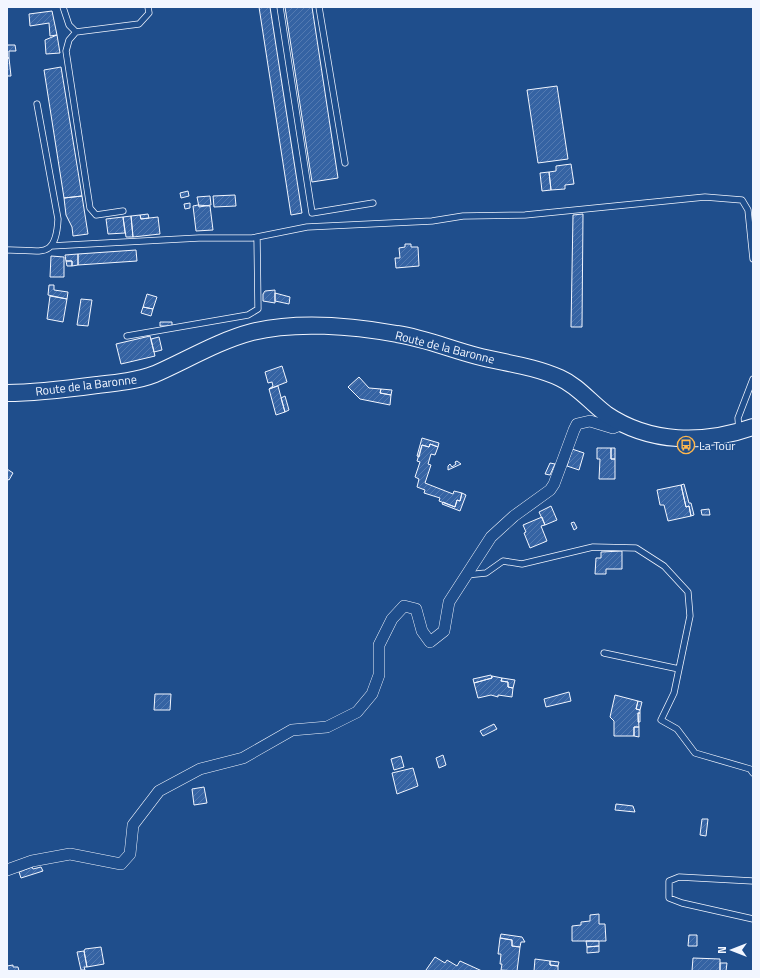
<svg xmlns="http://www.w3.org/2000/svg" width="760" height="978" viewBox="0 0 760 978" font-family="'Titillium Web',sans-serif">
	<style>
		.building { fill: url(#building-hatch); stroke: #f2f6ff }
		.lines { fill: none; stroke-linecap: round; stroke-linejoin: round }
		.lane-casing { stroke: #f2f6ff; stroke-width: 7 }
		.street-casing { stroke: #f2f6ff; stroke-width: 12 }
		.secondary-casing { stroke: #f2f6ff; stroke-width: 18 }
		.lane { stroke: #1f4e8c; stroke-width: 5.5 }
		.street { stroke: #1f4e8c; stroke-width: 11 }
		.secondary { stroke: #1f4e8c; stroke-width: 16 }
		.labels { text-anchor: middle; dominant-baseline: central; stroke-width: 3; stroke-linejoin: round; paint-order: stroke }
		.street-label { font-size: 12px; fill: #f2f6ff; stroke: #1f4e8c }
		.poi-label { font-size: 12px; fill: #f2f6ff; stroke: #1f4e8c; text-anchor: start }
	</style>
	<defs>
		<pattern id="building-hatch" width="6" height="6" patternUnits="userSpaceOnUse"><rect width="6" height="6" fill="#3563a3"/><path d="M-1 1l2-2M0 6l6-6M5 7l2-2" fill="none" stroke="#537ab1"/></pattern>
	</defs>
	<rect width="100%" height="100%" fill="#1f4e8c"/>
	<!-- building -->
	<path class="building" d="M259,7H270L302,213L291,215Z
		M285,7H312L338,178L312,182Z
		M52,11L57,35L50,36L49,23L30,26L29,14Z
		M57,35L60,53L46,54L45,40Z
		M7,45H15L16,51H9V58H7Z
		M7,58H9L11,76H7Z
		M61,67L82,196L64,198L44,70Z
		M557,86L568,159L538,163L527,90Z
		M571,164L574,184L565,185V189L551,190L549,172L556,171V166Z
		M549,172L551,190L542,191L540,173Z
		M188,191L189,196L181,198L180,193Z
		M235,195L236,206L214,207L213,196Z
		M82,196L88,234L73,236L72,227L66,215L64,198Z
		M210,196L211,205L199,207L197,197Z
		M190,203V208L185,209L184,204Z
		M198,205L210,206L213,230L196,231L193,206Z
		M148,214L149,218L141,219L140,215Z
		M583,214L582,327H571L573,215Z
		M140,215L141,219L158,217L160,234L133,237L131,216Z
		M131,216L133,237H126L123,217Z
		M123,217L125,233L108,234L106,219Z
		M405,244H411V247H418L419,266L396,268L395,258H400L399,248L405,247Z
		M136,250L137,261L78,265V254Z
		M78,254V265L72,266V261H66L65,255Z
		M51,256L64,257V277H50Z
		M66,261H72V266H67Z
		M49,285H54V290L68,292L67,299L48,295Z
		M275,290V303L263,301V294L265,291Z
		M275,293L290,297L289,304L275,301Z
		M147,294L157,297L153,309L143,307Z
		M50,296L67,299L63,322L47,319Z
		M81,299L92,300L88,326L77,325Z
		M143,307L153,309L151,316L141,313Z
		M160,322H172V326H160Z
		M150,336L155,356L121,364L116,344Z
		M159,337L162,350L154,352L151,339Z
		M282,366L287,382L269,389L273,386L272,382L268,383L265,372Z
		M359,377L369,388L381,389L380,393L391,395L390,405L360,399L348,387Z
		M278,386L285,412L276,415L269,389Z
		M381,389L392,390L391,395L380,393Z
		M285,396L289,410L285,412L281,398Z
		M422,438L439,443L438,447L430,444L429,447L422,445L419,457L417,456Z
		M430,444L438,447L435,455L431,454L428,464L431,465L425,483L453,494L454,491L462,493L460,501L457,500L455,507L439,501L440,498L424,493L425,490L417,487L419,479L415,477L420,462L417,461L422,445L429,447Z
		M597,448H611V459H615V479H599L600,459H597Z
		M611,448H615V459H611Z
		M572,449L584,453L579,470L567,466Z
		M457,461L461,464L448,470V466L450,464L452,467L456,464L455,462Z
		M550,463L555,464L550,475L545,474Z
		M7,469L13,473L9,480L7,479Z
		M684,484L689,503H691L694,515L691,516L689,506L686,507L681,485Z
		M681,485L686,507L689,506L691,516L668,521L664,505H660L657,490Z
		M462,493L466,495L460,511L442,504L443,502L455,507L457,500L460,501Z
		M551,506L557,520L545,525L539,512Z
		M709,509L710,515H702L701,510Z
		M542,517L545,525L541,526L547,541L530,548L524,533L526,532L523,525Z
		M574,522L577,528L574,530L571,523Z
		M622,551V569H606V574H595L596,558H601V552Z
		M491,675L492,678L474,683L473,679Z
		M492,676L502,678L501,681L508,682V687L513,688L512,697L498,695V697L491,695L478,698L474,683L492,678Z
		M502,678L515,680L513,688L508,687V682L501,681Z
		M569,692L571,701L546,707L544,699Z
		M155,694H171L170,710H154Z
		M615,695L638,701L636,709L640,710V713H638L639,727H634V736H614V721L610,717Z
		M638,701L642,702L640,710L636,709Z
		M638,713H640V722H638Z
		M494,724L497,729L483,736L480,731Z
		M634,727H639V737L634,736Z
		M443,755L446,765L439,768L436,758Z
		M401,756L404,767L394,770L391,759Z
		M413,768L418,786L397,794L392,773Z
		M204,787L207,803L194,805L192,789Z
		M616,804L633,806L635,812L615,810Z
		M702,819H708L706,836L700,835Z
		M32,867L33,869L41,867L43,871L21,878L19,872Z
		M599,914V924H605L606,941H572V926L581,925V922L590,921V915Z
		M501,934L522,937L525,942H521L520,947L512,946V940L500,938Z
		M689,935H697V946H688Z
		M500,938L512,940V946L520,947L517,971L501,970L502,964H500L501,954H498Z
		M586,941H599V946L587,947Z
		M599,946V952L587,953V947Z
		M101,947L104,964L87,967L84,951L85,949Z
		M84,951L87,967H84L85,970H81L77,952Z
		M435,957L445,963L447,960L457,966L460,961L482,971H427L426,970Z
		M693,958L720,959V971H692Z
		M535,959L550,961V965L558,966V971H534Z
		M550,961L559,962L558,966L550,965Z
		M720,963H727L726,971H720Z
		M13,965V967H18L19,971H7V966Z"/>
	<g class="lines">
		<defs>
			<path id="lane" d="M63,7L69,25L76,32L139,24L149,13L148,7
				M280,7L312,213L373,203
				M319,7L345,163
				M76,32L69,40L66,51L90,208L96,215L123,211
				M51,246L199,238H252L307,227L432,221L463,216L525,215L705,197L742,200L748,210L753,259
				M7,250C39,249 56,262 58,219L37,104
				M127,336L248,315L258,309L257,237
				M739,430L738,418L753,379
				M466,575L486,573L503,561L522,564L593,547L636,548L664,566L688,592L690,616L674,693L661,720L677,729L695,753L750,769L753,773
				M604,653L679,669
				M753,881L679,877L669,881V898L682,903L753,919"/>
			<path id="street" d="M7,870L32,861L70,854L121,864L130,854L133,825L159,791L200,769L243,758L292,730L327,727L357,712L372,694L379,675V645L392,619L404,606L416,609L422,631L430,642L444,631L449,602L491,537L514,516L550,490L554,484L574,430L577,424L590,421L613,428L623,424"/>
			<path id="secondary" d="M7,393C37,393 67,389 97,385C116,383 137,381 155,374C187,360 218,341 252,332C296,321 353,326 397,334C424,338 450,349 477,356C504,363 534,366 560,378C578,386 590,402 606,414C650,444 704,444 753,427"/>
		</defs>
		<!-- lane casing -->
		<use href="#lane" class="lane-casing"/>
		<!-- street casing -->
		<use href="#street" class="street-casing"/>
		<!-- secondary casing -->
		<use href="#secondary" class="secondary-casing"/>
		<!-- lane -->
		<use href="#lane" class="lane"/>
		<!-- street -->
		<use href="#street" class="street"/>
		<!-- secondary -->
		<use href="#secondary" class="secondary"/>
	</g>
	<!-- icons -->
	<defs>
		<symbol id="bus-ring" viewBox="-11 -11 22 22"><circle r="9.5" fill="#1f4e8c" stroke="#ffb74d" stroke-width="1.5"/><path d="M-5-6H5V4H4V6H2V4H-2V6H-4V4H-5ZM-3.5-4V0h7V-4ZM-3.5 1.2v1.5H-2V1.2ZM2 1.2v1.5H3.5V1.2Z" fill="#ffb74d"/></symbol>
	</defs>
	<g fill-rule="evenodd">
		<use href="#bus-ring" x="676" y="435" width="20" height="20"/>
	</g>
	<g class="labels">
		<!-- street labels -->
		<g class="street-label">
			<text transform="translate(445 347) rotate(14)">Route de la Baronne</text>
			<text transform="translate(86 385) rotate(-7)">Route de la Baronne</text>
		</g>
		<!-- poi labels -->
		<g class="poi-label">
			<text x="699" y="445">La Tour</text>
		</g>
	</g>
	<!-- border -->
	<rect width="760" height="978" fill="none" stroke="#f2f6ff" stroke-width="16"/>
	<!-- north arrow -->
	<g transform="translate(732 950) rotate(270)" stroke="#1f4e8c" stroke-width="3" paint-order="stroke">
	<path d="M0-3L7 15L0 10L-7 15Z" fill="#f2f6ff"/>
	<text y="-6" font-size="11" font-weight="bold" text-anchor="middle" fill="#f2f6ff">N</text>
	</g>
</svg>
